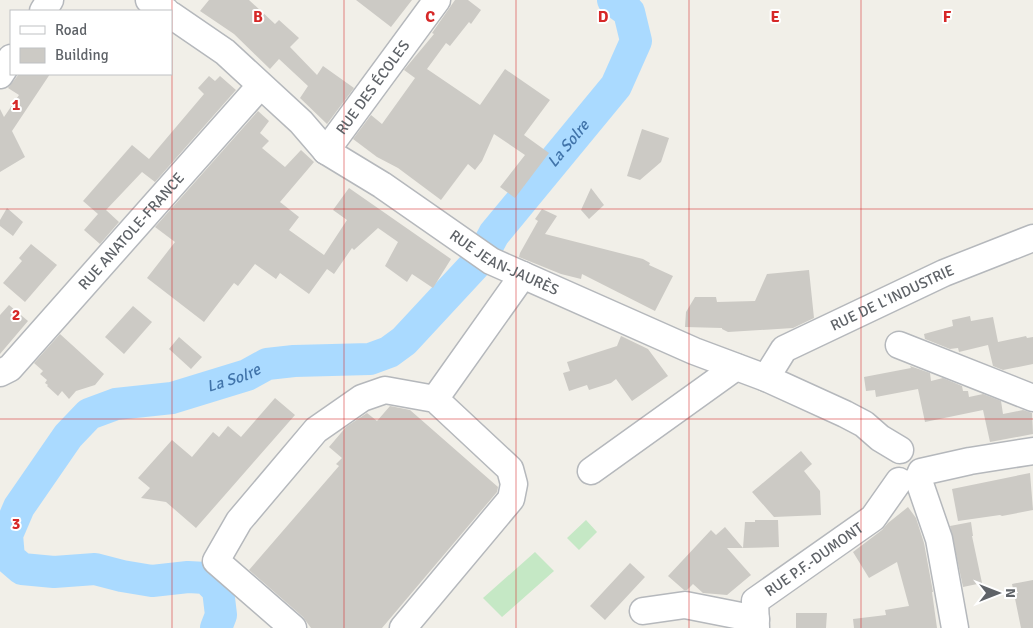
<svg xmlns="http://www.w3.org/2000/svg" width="1033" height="628" viewBox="0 0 1033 628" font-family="Signika,sans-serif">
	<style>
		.green { fill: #c5e8c5 }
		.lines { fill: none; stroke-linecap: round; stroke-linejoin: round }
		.river { stroke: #aadaff; stroke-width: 32 }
		.building { fill: #cccac5 }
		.minor-casing { stroke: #b5b8bc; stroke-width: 29 }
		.minor { stroke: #fff; stroke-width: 26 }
		.grid { fill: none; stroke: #d62828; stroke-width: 1; stroke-opacity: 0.55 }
		.labels { text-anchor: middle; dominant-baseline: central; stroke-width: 4; stroke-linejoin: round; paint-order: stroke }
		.street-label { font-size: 15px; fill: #5f6368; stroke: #fff }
		.water-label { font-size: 16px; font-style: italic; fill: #4174aa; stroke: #fff }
		.grid-label { font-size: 16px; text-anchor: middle; font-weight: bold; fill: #d62828; stroke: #fff; stroke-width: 4; stroke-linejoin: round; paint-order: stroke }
	</style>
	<rect width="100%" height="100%" fill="#f1efe8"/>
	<!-- green -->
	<path class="green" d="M586,520L597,532L579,550L567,538Z
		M535,552L554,571L502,617L483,598Z"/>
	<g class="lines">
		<!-- river -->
		<path class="river" id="s1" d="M216,628L221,615L218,590L206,578L188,577L152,581L122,576L95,569L54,572L22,569L9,558L7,535L19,507L68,436L89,414L116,404L172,398L247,375L267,364L294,361L370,359L389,352L404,341L481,258L494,234L616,86L636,41L629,12L613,0"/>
	</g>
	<!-- building -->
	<path class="building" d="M209,0H249L275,24L279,20L299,38L290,47L317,75L323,66L354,88L327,124L300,98L308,86L279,59L270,69L234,34L200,11Z
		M356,0H412L391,27Z
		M455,0H468L481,10L471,24L469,22L450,46L446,43L427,69L480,105L505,69L550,100L524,135L549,153L515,198L500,187L525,155L494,134L482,161L475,170L468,164L441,200L398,168L377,157L353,139L371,115L382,124L415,78L404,70L434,34L432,33Z
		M19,74H50L12,131L25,157L0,172V109L4,117L19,95L8,88Z
		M209,76L215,81L220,76L236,90L155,182L142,172L106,210L119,222L100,244L84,230L98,214L83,201L132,145L149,159L204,94L198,88Z
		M258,111L269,121L260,133L269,141L262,148L285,167L301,150L314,162L280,202L299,217L289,230L324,255L347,220L333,210L349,188L451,259L433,288L412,274L407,282L385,266L398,242L378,228L354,250L352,248L334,274L327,269L309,294L280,273L276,279L255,264L238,286L234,283L204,322L147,278L175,242L155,227Z
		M642,129L669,138L661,162L640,180L627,176Z
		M591,188L604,205L589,219L581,210Z
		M7,208L23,222L13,236L0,226V220Z
		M542,209L557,216L545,234L643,259L650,263L649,265L673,276L655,311L582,274L581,279L561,274L519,257L520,253L538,221L535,219Z
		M31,244L57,265L25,302L3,283L22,261L19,258Z
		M809,270L814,318L793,328L728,332L722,329V328L685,327L686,312L695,297H716L717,302L755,301L767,274Z
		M9,305L28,321L0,354V315Z
		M133,306L152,322L124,354L105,337Z
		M970,316L971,321L993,317L998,342L1026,336L1027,338L1033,337V364L1003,370L993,366L988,345L959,352L958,348L950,349L925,339L924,334L953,326L952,320Z
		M60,334L104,374L95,385L76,391L69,399L62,391L58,396L47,386L48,385L45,383L47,380L40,374L43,371L34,363Z
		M621,336L648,349L668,376L632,401L616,379L611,383L589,390L587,385L569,391L563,373L570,371L567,362L617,346Z
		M179,337L202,357L191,369L169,349Z
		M910,366L930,373L931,381L943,378L962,386L963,391H968L969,397L983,394L1001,401L1003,414L1023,410L1032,413L1033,434L990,442L983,410L925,422L918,389L876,397L875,390L866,391L864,377L911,368Z
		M275,398L295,415L196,528L166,502L141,498L150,488L138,478L172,440L192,457L213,432L219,437L228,426L241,437Z
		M390,406L410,410L498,487L497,492L382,628H311L303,617L249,570L339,466L336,464L342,458L329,447L346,427L367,413L377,421Z
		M801,451L812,464L804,471L820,491L821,515L774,517L752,492Z
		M1030,473L1033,510L1002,516L1000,515L958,521L952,489Z
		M908,507L916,518L924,543L933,592H932L937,628H854L853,619L886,615L885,610L909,606L897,562L869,578L853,552L882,530L888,523Z
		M755,520H778L779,547L743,548L745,522H755Z
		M971,522L973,536H972L982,583L963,587L950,526Z
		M725,527L743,548H727L751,575L727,595L703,593L693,584L687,590H684L668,576L711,530L716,535Z
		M630,563L645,577L605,620L590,606Z
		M1033,580V628H1021L1012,584Z
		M796,613H827L826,628H796Z"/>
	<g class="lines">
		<defs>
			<g id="minor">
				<path d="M149,0L166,11"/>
				<path d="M43,11L50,0"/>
				<path id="s2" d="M171,15L225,52L301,122L326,151L382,185L491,261L694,351L766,378L845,414L864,424L880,438L900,450"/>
				<path d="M0,75L11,58"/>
				<path id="s3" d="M326,151L437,0"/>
				<path d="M899,345L1033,398"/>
				<path id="s4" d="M0,373L10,368L260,86"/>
				<path id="s5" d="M766,378L784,349L944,273L1033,238"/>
				<path d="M435,399L523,275"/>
				<path d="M591,471L736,367"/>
				<path d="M921,472L970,461L1033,451"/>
				<path d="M918,478L939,539L955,628"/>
				<path d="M643,611L685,605L756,619"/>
				<path d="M293,628L216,561L239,521L316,430L362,398L385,390L435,399L510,469L514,484L511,499L403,628"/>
				<path id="s6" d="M756,628L755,601L873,518L899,481"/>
			</g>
		</defs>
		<!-- minor casing -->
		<use href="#minor" class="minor-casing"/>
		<!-- minor -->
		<use href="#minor" class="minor"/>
	</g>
	<!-- grid -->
	<path class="grid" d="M172,0V628M344,0V628M516,0V628M689,0V628M861,0V628M0,209H1033M0,419H1033"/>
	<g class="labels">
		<!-- street labels -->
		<g class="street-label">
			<text stroke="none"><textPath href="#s3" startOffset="79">RUE DES ÉCOLES</textPath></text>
			<text stroke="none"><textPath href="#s4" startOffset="194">RUE ANATOLE-FRANCE</textPath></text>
			<text stroke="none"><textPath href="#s2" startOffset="418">RUE JEAN-JAURÈS</textPath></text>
			<text stroke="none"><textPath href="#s5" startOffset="154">RUE DE L'INDUSTRIE</textPath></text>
			<text stroke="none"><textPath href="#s6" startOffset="99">RUE P.F.-DUMONT</textPath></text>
		</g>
		<!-- water labels -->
		<g class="water-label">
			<text stroke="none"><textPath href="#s1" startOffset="1015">La Solre</textPath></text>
			<text stroke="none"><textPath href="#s1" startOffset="579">La Solre</textPath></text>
		</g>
	</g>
	<g class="grid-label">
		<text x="258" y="22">B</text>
		<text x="430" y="22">C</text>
		<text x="603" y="22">D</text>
		<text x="775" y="22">E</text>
		<text x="947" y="22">F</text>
		<text x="16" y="110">1</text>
		<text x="16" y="320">2</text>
		<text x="16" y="529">3</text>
	</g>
	<!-- legend -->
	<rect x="10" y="10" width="162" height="65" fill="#ffffff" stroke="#bfc1c3"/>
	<rect x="20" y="26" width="25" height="8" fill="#ffffff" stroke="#bfc1c3"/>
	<text x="55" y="35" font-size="15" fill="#5f6368">Road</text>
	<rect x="20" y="48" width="25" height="15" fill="#cccac5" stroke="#bfc1c3"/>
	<text x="55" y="60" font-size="15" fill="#5f6368">Building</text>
	<!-- north arrow -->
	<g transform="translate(998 593) rotate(90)" stroke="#ffffff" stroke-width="4" paint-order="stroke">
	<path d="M0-4L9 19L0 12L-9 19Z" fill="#5f6368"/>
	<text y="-8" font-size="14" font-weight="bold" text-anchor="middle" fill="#5f6368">N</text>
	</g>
</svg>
